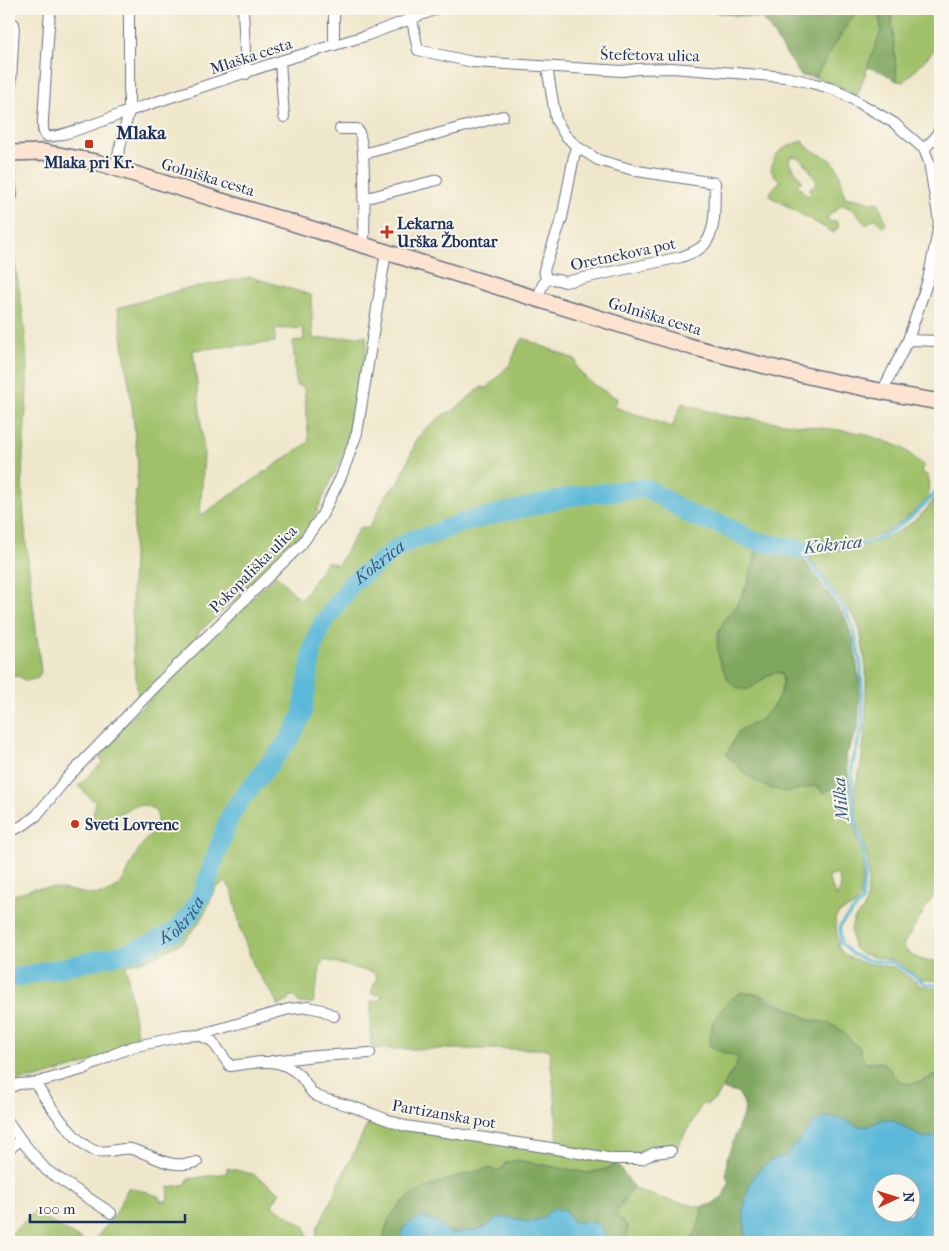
<svg xmlns="http://www.w3.org/2000/svg" width="949" height="1251" viewBox="0 0 949 1251" font-family="'IM FELL French Canon',serif">
	<style>
		.green { fill: #a0c16a; stroke: #5e7864; fill-rule: evenodd }
		.forest { fill: #80a75e; stroke: #4e6b5e }
		.water { fill: #5ab8d8; stroke: #3a749b; fill-rule: evenodd }
		.lines { fill: none; stroke-linecap: round; stroke-linejoin: round }
		.stream { stroke: #5ab8d8; stroke-width: 3 }
		.river { stroke: #5ab8d8; stroke-width: 19 }
		.street-casing { stroke: #656f84; stroke-width: 12 }
		.secondary-casing { stroke: #656f84; stroke-width: 18 }
		.street { stroke: #fff; stroke-width: 10 }
		.secondary { stroke: #fde4d1; stroke-width: 15 }
		.poi-dot { fill: #c8321e; stroke: #fbf7ec; stroke-width: 2 }
		.labels { text-anchor: middle; dominant-baseline: central; stroke-width: 4; stroke-linejoin: round; paint-order: stroke }
		.street-label { font-size: 16px; fill: #1b2f5e; stroke: #fbf7ec }
		.poi-label { font-size: 16px; font-weight: bold; fill: #1b2f5e; stroke: #fbf7ec; text-anchor: start }
		.water-label { font-size: 18px; font-style: italic; fill: #2e5883; stroke: #fbf7ec }
		.quarter-label { font-size: 19px; font-weight: bold; fill: #1b2f5e; stroke: #fbf7ec }
	</style>
	<rect width="100%" height="100%" fill="#fbf7ec"/>
	<filter id="ink" filterUnits="userSpaceOnUse"><feTurbulence type="fractalNoise" baseFrequency=".02" numOctaves="2"/><feDisplacementMap in="SourceGraphic" scale="10" xChannelSelector="R" yChannelSelector="G"/><feConvolveMatrix kernelMatrix="1 2 1 2 8 2 1 2 1" color-interpolation-filters="sRGB"/></filter>
	<filter id="wash" filterUnits="userSpaceOnUse"><feTurbulence type="fractalNoise" baseFrequency=".0096" numOctaves="4" result="noise"/><feDisplacementMap in="SourceGraphic" scale="20" xChannelSelector="R" yChannelSelector="G"/><feGaussianBlur stdDeviation="1.12" result="paint"/><feColorMatrix in="noise" values="0 0 0 0 0 0 0 0 0 0 0 0 0 0 0 0 0 1.4 0 .05"/><feComposite in="paint" operator="in"/></filter>
	<g filter="url(#wash)">
		<rect width="100%" height="100%" fill="#efe7cb"/>
		<!-- green -->
		<path class="green" d="M857,9H879L881,31L857,96L815,77Z
			M891,9H940V44L904,82L897,81Z
			M802,141C813,155 826,154 834,163C839,168 844,190 845,197L879,203L886,224L883,227L875,218L866,225L854,210L842,205L827,217L830,222L836,221L839,226L834,233L769,196L771,191L780,181L771,171C774,149 784,148 802,141ZM791,156C803,156 811,173 817,182L809,189L811,193L808,196L797,185L802,181L789,162Z
			M9,244H11C19,285 26,327 27,369C28,413 20,457 23,502C26,559 35,615 41,672L38,678L26,681L18,676L9,677Z
			M251,277L311,295L313,339L366,336L367,345L355,420L346,449L313,519L291,550L200,631L193,643L138,698L133,651L132,588L134,520L138,465L132,406L118,308L180,290ZM303,328L304,340L293,341L296,385L304,387L309,442L200,516L204,455L199,401L193,350L275,342V329Z
			M523,338L576,360C574,375 605,392 617,398L615,407L672,427L682,403L721,415L862,433L901,447L924,465L921,471L928,476L929,497C915,511 900,525 881,534C848,551 799,550 764,541C755,538 731,526 725,528L756,545L757,549L747,585L735,608L726,617L718,633L717,644L758,683L774,672L781,673C788,689 772,711 760,720C754,725 744,726 739,731C734,738 731,748 726,755L743,769L745,774L795,790L811,786L837,788L849,783L854,822L863,858L862,880L860,898L856,905L839,913L835,919L839,948L846,956L864,963L894,967L922,986L940,989V1075L936,1074C923,1081 908,1090 895,1077C892,1075 891,1070 888,1067C882,1062 872,1063 865,1063L861,1054V1049L853,1043L842,1031L829,1023L811,1020L767,997L750,993L713,1021L709,1045L721,1052L738,1057L737,1065L729,1075L717,1098L706,1105L703,1103L676,1149C659,1145 641,1156 623,1156C604,1157 577,1149 558,1146L555,1098L549,1049H371V1001L379,1000L383,996L371,993L377,977L375,973L324,960L321,965L313,1003H299L295,996H290L288,1001L278,1006L273,995L255,969L241,931L233,893L226,882L216,888L202,919L184,941L154,957L126,965L138,1042L85,1064L37,1078L9,1082V984L27,981L50,973L132,956L150,950L169,940L190,920L202,903L222,842L238,807L255,786L267,778V771L293,738L305,718L310,699L311,673L316,647L323,633L340,613L351,593L363,578L403,546L419,540L433,537L462,526L476,524L478,520L475,518L458,520L427,534L405,540L386,551L346,582L332,598L319,620L310,641L308,679L291,736L238,799L227,816L199,890L188,911L175,926L146,943L115,952L57,965L9,974V897L34,888H56L93,895C126,894 126,870 139,849C145,840 170,814 149,807C146,806 140,804 137,805C132,806 126,811 120,813C111,816 102,817 93,819L95,802L78,786L103,762L95,753L276,575L301,600L327,561L338,565L360,527L369,528C376,516 386,489 399,483L416,441L425,429L446,413L453,411L481,387L487,388L511,363L518,345ZM837,874L841,887L836,897L828,877Z
			M940,492V885L903,945C909,959 928,963 940,960V981L920,979L895,961L869,956L860,953L853,947L851,929L854,919L863,910L866,902L868,882L867,858L863,836L857,820L854,790L861,766L866,722V668L860,630L855,619L812,562L808,553C848,551 889,543 920,516C928,508 933,500 940,492Z
			M371,1117L610,1162L617,1164L606,1169L588,1173L516,1160L497,1171L389,1219L382,1242H316L317,1229Z
			M227,1168L253,1174L280,1192L272,1205L305,1227L309,1242H93L116,1213L128,1188L148,1192V1193L159,1196L160,1201H167L169,1187L186,1184L188,1179L227,1173Z
			M633,1186C640,1195 689,1205 702,1207C701,1220 698,1231 689,1242H628C626,1232 631,1224 619,1219L616,1213Z
			M34,1212L86,1242H13L9,1239V1236Z"/>
		<!-- forest -->
		<path class="forest" d="M712,9H857L815,77L801,76L763,19L714,12Z
			M879,9H891L897,81L882,72L867,67L881,31Z
			M756,545L797,554L805,561L845,617L853,638L859,679V726L846,755L849,783L822,793L819,787C807,785 799,791 788,792C783,792 778,790 773,789C750,782 743,770 726,755C732,748 733,738 739,731C744,726 754,725 760,720C772,711 788,689 781,673C780,673 774,672 773,673C762,676 753,693 740,689C732,686 728,680 725,673C715,655 715,635 726,618C729,614 733,611 736,607C745,592 758,563 756,545Z
			M741,992L756,994L811,1020L829,1023L842,1031L853,1043L861,1049V1054L865,1063C870,1063 877,1061 881,1062C889,1065 890,1072 895,1077C907,1089 924,1082 936,1074L940,1075V1136L925,1138L917,1135L892,1120L883,1119L869,1126L859,1127L845,1120L815,1122L786,1156L771,1160C752,1191 738,1204 747,1242H689C698,1231 701,1220 702,1207L712,1204L723,1196L729,1183L726,1174L727,1158L745,1109L743,1101L738,1093L721,1089C727,1078 737,1069 738,1057L721,1052L709,1045L713,1021L730,1000Z
			M516,1160L589,1173L606,1169L617,1164L633,1186L616,1213L619,1219C631,1224 626,1232 628,1242H604L606,1238L591,1221L581,1223L572,1221C565,1206 553,1206 544,1218L526,1222L497,1218C484,1231 465,1234 448,1233L439,1224L406,1226L398,1242H382C384,1235 386,1227 389,1220C405,1186 455,1178 488,1168L497,1171L504,1168L505,1163Z"/>
		<!-- water -->
		<path class="water" d="M825,1117L845,1120L859,1127L869,1126L883,1119L892,1120L917,1135L925,1138L940,1136V1242H747L743,1211L750,1184L754,1175L771,1160L786,1156L815,1122ZM882,1184H912V1214H882Z
			M554,1209C562,1209 568,1213 572,1221L581,1223L591,1221L602,1227L606,1238L604,1242H398C401,1237 403,1229 407,1225C423,1211 436,1220 448,1233H456L477,1230L489,1226L497,1218L510,1217L526,1222L544,1218L548,1212Z"/>
		<g class="lines">
			<!-- stream -->
			<path class="stream" d="M940,488C922,509 902,527 877,539C855,549 825,549 801,550L847,614L854,629L861,667L863,725L852,765V795L856,823L863,847L865,870L862,902L845,919L840,926L841,943L852,954L866,960L893,963L926,984L940,985"/>
			<!-- river -->
			<path class="river" id="s1" d="M9,979L123,954L148,945L174,932L191,914L204,889L229,818L238,803L291,737L302,715L313,647L321,626L352,583L400,546L416,538L431,535L460,523L573,496L646,488L695,517L723,525L752,540L801,550"/>
		</g>
	</g>
	<g filter="url(#ink)">
		<g class="lines">
			<defs>
				<path id="street" d="M50,9L43,120C43,125 42,132 46,136C53,141 118,115 129,111V9
					M243,9L246,74
					M334,9V45
					M412,20L418,50L473,62L623,71L637,69L672,68L786,77L808,82L837,90L894,123L924,149L929,162L939,221L937,236L928,280L908,340L882,392
					M280,61L284,117
					M9,121L14,24
					M340,129H357C367,138 364,226 364,245
					M924,149L935,138L940,128
					M363,154L503,116
					M115,167L129,111L280,61L365,36L437,9
					M9,170L12,196
					M363,199L437,180
					M546,279L544,270L562,218L576,146
					M538,298C544,280 544,275 565,282L681,257C689,254 702,250 707,241C717,226 714,201 715,183L637,171L598,160L576,146L565,135L556,120L547,67
					M908,340L940,341
					M9,832L22,826L36,816L67,778L156,686L301,545L321,517L341,477L357,433L386,252
					M199,1035L289,1009L308,1007L322,1010L334,1016
					M272,1061L316,1056L370,1053
					M35,1083C46,1100 76,1146 96,1151C108,1154 120,1147 131,1149C158,1156 167,1170 197,1162
					M9,1088L18,1084L35,1083L84,1069L114,1054L132,1047L184,1036L199,1035L212,1041L230,1066C256,1063 279,1055 300,1076C307,1082 308,1092 317,1096C327,1101 339,1102 350,1106C369,1112 386,1120 405,1126L545,1147L613,1159H642L654,1153L671,1151
					M9,1123L21,1140
					M9,1149L21,1140L46,1170L111,1213"/>
				<path id="secondary" d="M9,153L43,152L96,162L692,347C774,369 856,388 940,402"/>
			</defs>
			<!-- street casing -->
			<use href="#street" class="street-casing"/>
			<!-- secondary casing -->
			<use href="#secondary" class="secondary-casing"/>
			<!-- street -->
			<use href="#street" class="street"/>
			<!-- secondary -->
			<use href="#secondary" class="secondary"/>
		</g>
	</g>
	<!-- markers -->
	<g class="poi-dot">
		<rect x="84" y="139" width="10" height="10" rx="2.5"/>
		<path d="M384.5 224.5h5v5h5v5h-5v5h-5v-5h-5v-5h5z"/>
		<circle cx="75" cy="824" r="5"/>
	</g>
	<g class="labels">
		<!-- street labels -->
		<g class="street-label">
			<text transform="translate(650 55) rotate(1)">Štefetova ulica</text>
			<text transform="translate(251 56) rotate(-18)">Mlaška cesta</text>
			<text transform="translate(208 177) rotate(17)">Golniška cesta</text>
			<text transform="translate(623 254) rotate(-12)">Oretnekova pot</text>
			<text transform="translate(655 316) rotate(17)">Golniška cesta</text>
			<text transform="translate(253 569) rotate(-45)">Pokopališka ulica</text>
			<text transform="translate(444 1114) rotate(10)">Partizanska pot</text>
		</g>
		<!-- poi labels -->
		<g class="poi-label">
			<text x="89" y="162" text-anchor="middle">Mlaka pri Kr.</text>
			<text x="397" y="223">Lekarna<tspan x="397" dy="18">Urška Žbontar</tspan></text>
			<text x="85" y="824">Sveti Lovrenc</text>
		</g>
		<!-- water labels -->
		<g class="water-label">
			<text transform="translate(833 545) rotate(-6)">Kokrica</text>
			<text stroke="none"><textPath href="#s1" startOffset="606">Kokrica</textPath></text>
			<text transform="translate(841 799) rotate(-95)">Milka</text>
			<text stroke="none"><textPath href="#s1" startOffset="186">Kokrica</textPath></text>
		</g>
		<!-- quarter labels -->
		<g class="quarter-label">
			<text x="141" y="133">Mlaka</text>
		</g>
	</g>
	<!-- margin -->
	<rect width="949" height="1251" fill="none" stroke="#fbf7ec" stroke-width="30"/>
	<!-- north arrow -->
	<g transform="translate(896 1198) rotate(86)"><circle r="24" fill="#fbf7ec" stroke="#a1a7b3"/>
	<path d="M0-4L9 19L0 12L-9 19Z" fill="#c8321e"/>
	<text y="-8" font-size="14" font-weight="bold" text-anchor="middle" fill="#1b2f5e">N</text>
	</g>
	<!-- scale -->
	<path d="M30 1214v8h155v-8" fill="none" stroke="#1b2f5e" stroke-width="2.5"/>
	<text x="38" y="1214" font-size="15" fill="#1b2f5e" stroke="#fbf7ec" stroke-width="4" paint-order="stroke">100 m</text>
</svg>
